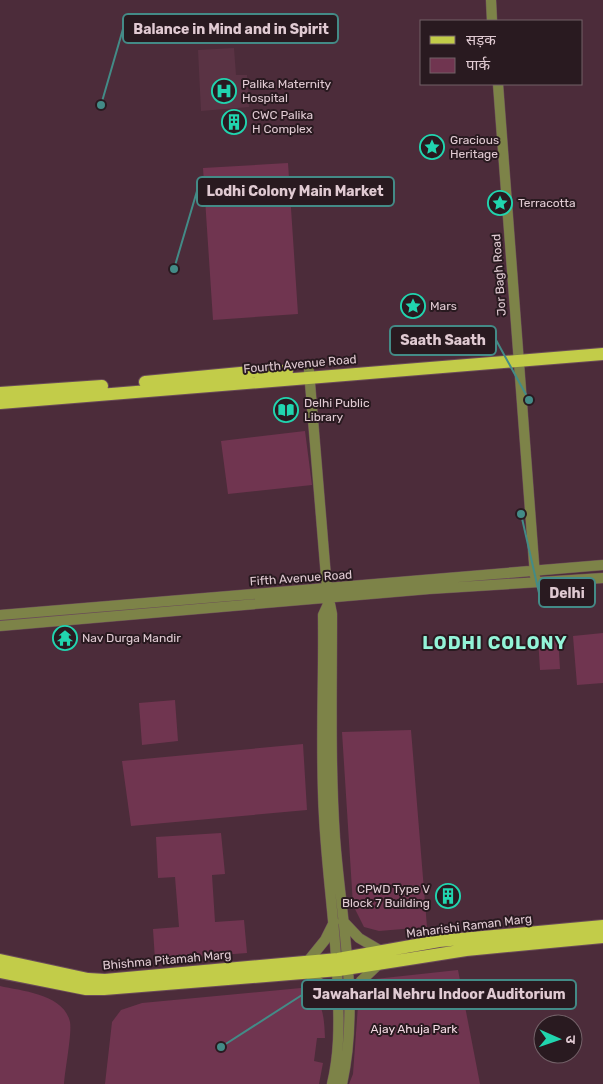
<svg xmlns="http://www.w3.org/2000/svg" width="603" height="1084" viewBox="0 0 603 1084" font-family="Rubik,'Noto Sans Devanagari',sans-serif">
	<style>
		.built { fill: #5a3344 }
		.green { fill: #703550 }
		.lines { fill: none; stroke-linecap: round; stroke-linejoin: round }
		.minor-casing { stroke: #6a4c58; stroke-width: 11 }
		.major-casing { stroke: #6a4c58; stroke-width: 14 }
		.minor { stroke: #7d8348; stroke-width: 10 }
		.major { stroke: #c2cc49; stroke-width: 12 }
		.labels { text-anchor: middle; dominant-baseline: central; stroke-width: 4; stroke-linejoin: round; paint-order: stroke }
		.poi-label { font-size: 12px; fill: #e0cad2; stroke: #291a20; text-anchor: start }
		.street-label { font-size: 12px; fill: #e0cad2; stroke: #291a20 }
		.park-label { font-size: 12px; fill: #f4dbe4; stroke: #291a20 }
		.district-label { font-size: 18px; font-weight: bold; letter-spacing: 1px; fill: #93f4d8; stroke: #291a20 }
		.leader { fill: none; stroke: #438b87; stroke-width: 2 }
		.callout-dot { fill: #438b87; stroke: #291a20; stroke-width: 2 }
		.callout { fill: #291a20; stroke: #438b87; stroke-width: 2 }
		.callout-label { font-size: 14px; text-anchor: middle; font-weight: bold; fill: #e0cad2 }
	</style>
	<rect width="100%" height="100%" fill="#4c2c3a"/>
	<!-- built -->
	<path class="built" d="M234,48L236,75H247L249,107L201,111L198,50Z"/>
	<!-- green -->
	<path class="green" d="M288,163L298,314L213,320L203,168Z
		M305,431L312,485L228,494L221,441Z
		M603,633V683L577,685L573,636Z
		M558,636L560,669L540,670L538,638Z
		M175,700L178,741L142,745L139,703Z
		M411,730L427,927L379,931L364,927L353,905L342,732Z
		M303,744L307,810L131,826L122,761Z
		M221,833L225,874L212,875L215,922L244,920L247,953L155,960L153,929L179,927L175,877L158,878L156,837Z
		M458,970L480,1084H349L353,1074L359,992L375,979Z
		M0,986C22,991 64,994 70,1022C72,1034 65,1069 64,1084H0Z
		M301,988C324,995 324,1018 325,1038H317L314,1061L323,1063L319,1084H105L112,1022L121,1010L142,1003Z"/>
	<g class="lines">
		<defs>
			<path id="minor" d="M491,0L492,21
				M498,84L535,576
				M309,371L327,589L332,614C332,689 330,764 335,838C341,920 360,1003 342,1084
				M328,604L323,615C324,682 320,749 324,816C327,877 337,937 338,997C339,1027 339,1055 332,1084
				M0,615L603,565
				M0,626L429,589L603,578
				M343,921L359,938L381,951
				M308,961L325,940L334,922
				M307,972L338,999
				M350,1000L361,981L380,963"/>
			<path id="major" d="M145,382L251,372L287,371
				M0,393L102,386
				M0,403L603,354
				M0,960L88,979L105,980L338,959L439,941L603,926
				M0,972L86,989H104L339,970L466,950L603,937"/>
		</defs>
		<!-- minor casing -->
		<use href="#minor" class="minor-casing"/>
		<!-- major casing -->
		<use href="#major" class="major-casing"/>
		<!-- minor -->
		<use href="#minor" class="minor"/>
		<!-- major -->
		<use href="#major" class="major"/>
	</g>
	<!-- icons -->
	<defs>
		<symbol id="hospital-ring" viewBox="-11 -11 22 22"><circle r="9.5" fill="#291a20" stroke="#21d5af" stroke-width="1.5"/><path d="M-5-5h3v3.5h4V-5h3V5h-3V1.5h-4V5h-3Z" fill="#21d5af"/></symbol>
		<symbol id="building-ring" viewBox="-11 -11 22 22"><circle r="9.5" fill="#291a20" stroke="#21d5af" stroke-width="1.5"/><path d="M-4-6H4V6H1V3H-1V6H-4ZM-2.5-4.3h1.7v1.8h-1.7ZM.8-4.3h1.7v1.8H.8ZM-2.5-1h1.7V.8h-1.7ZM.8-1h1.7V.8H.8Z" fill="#21d5af"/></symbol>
		<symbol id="sight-ring" viewBox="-11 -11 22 22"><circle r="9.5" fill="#291a20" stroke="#21d5af" stroke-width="1.5"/><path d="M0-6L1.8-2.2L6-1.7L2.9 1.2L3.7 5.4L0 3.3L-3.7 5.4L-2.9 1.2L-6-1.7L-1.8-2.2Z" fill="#21d5af"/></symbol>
		<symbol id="library-ring" viewBox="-11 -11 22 22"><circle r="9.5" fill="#291a20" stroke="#21d5af" stroke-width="1.5"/><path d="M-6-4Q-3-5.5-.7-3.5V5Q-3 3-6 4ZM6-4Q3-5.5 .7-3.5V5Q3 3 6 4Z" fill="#21d5af"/></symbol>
		<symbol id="temple-ring" viewBox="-11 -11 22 22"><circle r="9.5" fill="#291a20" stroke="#21d5af" stroke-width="1.5"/><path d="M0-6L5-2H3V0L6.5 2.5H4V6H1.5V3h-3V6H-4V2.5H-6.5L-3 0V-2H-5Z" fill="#21d5af"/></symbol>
	</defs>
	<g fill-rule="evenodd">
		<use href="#hospital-ring" x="210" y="77" width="28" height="28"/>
		<use href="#building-ring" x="220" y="108" width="28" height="28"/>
		<use href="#sight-ring" x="418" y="133" width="28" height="28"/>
		<use href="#sight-ring" x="486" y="189" width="28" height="28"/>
		<use href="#sight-ring" x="399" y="292" width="28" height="28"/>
		<use href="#library-ring" x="272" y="396" width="28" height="28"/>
		<use href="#temple-ring" x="51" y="624" width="28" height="28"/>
		<use href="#building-ring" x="434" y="882" width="28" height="28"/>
	</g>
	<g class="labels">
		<!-- poi labels -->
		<g class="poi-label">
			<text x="242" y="84">Palika Maternity<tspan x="242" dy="14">Hospital</tspan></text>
			<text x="252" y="115">CWC Palika<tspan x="252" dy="14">H Complex</tspan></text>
			<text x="450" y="140">Gracious<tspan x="450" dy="14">Heritage</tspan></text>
			<text x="518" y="203">Terracotta</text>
			<text x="430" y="306">Mars</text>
			<text x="304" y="403">Delhi Public<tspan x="304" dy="14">Library</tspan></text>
			<text x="82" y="638">Nav Durga Mandir</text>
			<text x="430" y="889" text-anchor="end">CPWD Type V<tspan x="430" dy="14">Block 7 Building</tspan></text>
		</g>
		<!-- street labels -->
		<g class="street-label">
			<text transform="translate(499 275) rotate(-94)">Jor Bagh Road</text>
			<text transform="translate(300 364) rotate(-5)">Fourth Avenue Road</text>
			<text transform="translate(301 578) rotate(-4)">Fifth Avenue Road</text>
			<text transform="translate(469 926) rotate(-7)">Maharishi Raman Marg</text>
			<text transform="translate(167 960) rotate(-5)">Bhishma Pitamah Marg</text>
		</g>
		<!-- park labels -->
		<g class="park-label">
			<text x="414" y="1029">Ajay Ahuja Park</text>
		</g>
		<!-- district labels -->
		<g class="district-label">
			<text x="495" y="643">LODHI COLONY</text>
		</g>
	</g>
	<!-- callouts -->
	<path class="leader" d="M101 105L123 29M174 269L197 191M529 400L496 340M521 514L539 593M221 1047L302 995"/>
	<g class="callout-dot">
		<circle cx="101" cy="105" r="5"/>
		<circle cx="174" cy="269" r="5"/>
		<circle cx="529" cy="400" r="5"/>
		<circle cx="521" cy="514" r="5"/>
		<circle cx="221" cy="1047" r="5"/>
	</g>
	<g class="callout">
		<rect x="123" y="14" width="215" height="29" rx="5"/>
		<rect x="197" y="177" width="197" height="29" rx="5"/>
		<rect x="390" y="326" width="106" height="29" rx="5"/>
		<rect x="539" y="578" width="56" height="29" rx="5"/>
		<rect x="302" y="980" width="274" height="29" rx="5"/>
	</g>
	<g class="callout-label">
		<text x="231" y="34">Balance in Mind and in Spirit</text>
		<text x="295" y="196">Lodhi Colony Main Market</text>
		<text x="443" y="345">Saath Saath</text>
		<text x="567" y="598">Delhi</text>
		<text x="439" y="999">Jawaharlal Nehru Indoor Auditorium</text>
	</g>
	<!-- legend -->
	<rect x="420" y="20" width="162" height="65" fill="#291a20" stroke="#726067"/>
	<rect x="430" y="36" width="25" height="8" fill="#c2cc49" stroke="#726067"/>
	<text x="466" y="45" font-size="15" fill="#e0cad2">सड़क</text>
	<rect x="430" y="58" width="25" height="15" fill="#703550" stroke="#726067"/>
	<text x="466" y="70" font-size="15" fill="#e0cad2">पार्क</text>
	<!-- north arrow -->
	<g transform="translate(558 1039) rotate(92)"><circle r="24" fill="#291a20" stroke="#726067"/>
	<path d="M0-4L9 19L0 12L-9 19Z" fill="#21d5af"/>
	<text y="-8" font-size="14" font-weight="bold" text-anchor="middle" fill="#e0cad2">उ</text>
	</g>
</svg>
